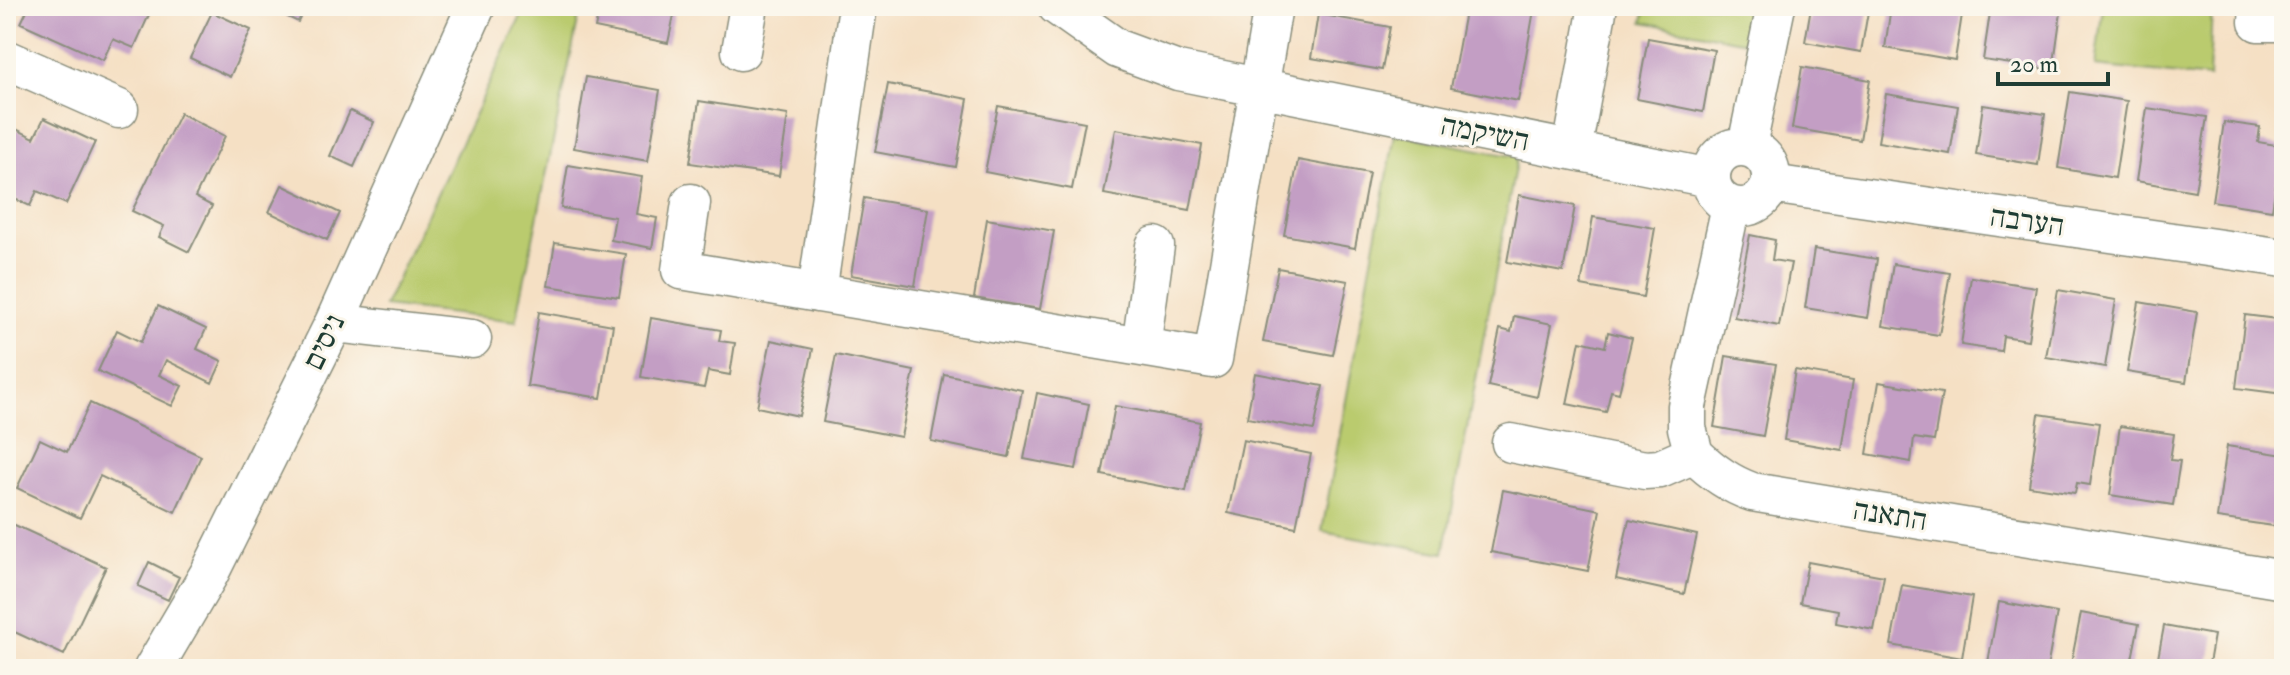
<svg xmlns="http://www.w3.org/2000/svg" width="2290" height="675" viewBox="0 0 2290 675" font-family="'IM FELL Double Pica','Frank Ruhl Libre',serif">
	<style>
		.green { fill: #bacb6e; stroke: #6c8451; stroke-width: 2 }
		.building { fill: #c39ec4 }
		.lines { fill: none; stroke-linecap: round; stroke-linejoin: round }
		.minor-casing { stroke: #8a8e7c; stroke-width: 41 }
		.minor { stroke: #fff; stroke-width: 38 }
		.labels { text-anchor: middle; dominant-baseline: central; stroke-width: 6; stroke-linejoin: round; paint-order: stroke }
		.street-label { font-size: 30px; fill: #1f3d34; stroke: #fbf7ec }
	</style>
	<rect width="100%" height="100%" fill="#fbf7ec"/>
	<filter id="ink" filterUnits="userSpaceOnUse"><feTurbulence type="fractalNoise" baseFrequency=".0125" numOctaves="2"/><feDisplacementMap in="SourceGraphic" scale="16" xChannelSelector="R" yChannelSelector="G"/><feConvolveMatrix kernelMatrix="1 2 1 2 8 2 1 2 1" color-interpolation-filters="sRGB"/></filter>
	<filter id="wash" filterUnits="userSpaceOnUse"><feTurbulence type="fractalNoise" baseFrequency=".006" numOctaves="4" result="noise"/><feDisplacementMap in="SourceGraphic" scale="32" xChannelSelector="R" yChannelSelector="G"/><feGaussianBlur stdDeviation="1.8" result="paint"/><feColorMatrix in="noise" values="0 0 0 0 0 0 0 0 0 0 0 0 0 0 0 0 0 1.4 0 .05"/><feComposite in="paint" operator="in"/></filter>
	<g filter="url(#wash)">
		<rect width="100%" height="100%" fill="#f5e0c4"/>
		<!-- green -->
		<path class="green" d="M526,6H581L516,321L384,306Z
			M1646,6H1753L1746,42L1643,22Z
			M2103,6H2212L2209,78L2095,66Z
			M1395,134L1517,157L1444,553L1322,531Z"/>
		<g id="blocks">
			<!-- building -->
			<path class="building" d="M29,6H153L134,48L113,39L103,60L21,23Z
				M265,6H306L298,22Z
				M600,6H676L668,43L595,28Z
				M1466,6H1514L1534,10L1518,101L1451,88Z
				M1824,6H1869L1861,52L1805,42L1811,7L1824,10Z
				M1891,6H1950L1963,8L1955,60L1885,48Z
				M1991,6H2022L2061,12L2053,70L1983,60Z
				M212,12L251,30L230,77L190,58Z
				M1318,14L1390,27L1382,70L1311,58Z
				M1648,38L1714,50L1703,112L1637,99Z
				M1802,67L1870,80L1860,140L1792,128Z
				M586,77L660,90L648,161L574,148Z
				M888,84L968,99L956,167L875,152Z
				M2070,92L2127,101L2115,178L2058,168Z
				M1886,94L1958,106L1950,154L1878,142Z
				M699,101L788,115L779,176L690,163Z
				M1983,105L2045,114L2038,165L1976,155Z
				M998,106L1085,122L1072,189L985,172Z
				M2147,108L2207,117L2195,191L2136,181Z
				M350,111L374,122L354,167L330,156Z
				M180,113L225,136L195,197L212,206L189,252L159,237L164,226L132,211Z
				M44,118L95,142L66,204L37,191L30,206L6,195V124L34,138Z
				M2224,122L2260,127L2258,142L2282,146L2272,210L2212,201Z
				M1116,129L1202,145L1190,210L1104,194Z
				M1298,160L1369,173L1355,248L1284,235Z
				M568,165L642,177L636,214L657,218L652,248L611,240L615,217L561,208Z
				M282,185L340,213L327,240L269,212Z
				M1519,195L1575,206L1563,272L1507,262Z
				M864,198L928,209L915,286L851,275Z
				M1593,217L1655,228L1643,297L1581,286Z
				M987,219L1054,231L1040,309L974,298Z
				M1750,235L1775,240L1772,260L1791,263L1779,326L1734,317Z
				M6,241L15,245L6,266Z
				M555,243L626,254L619,297L548,286Z
				M1814,249L1877,259L1868,318L1805,308Z
				M1893,264L1950,273L1939,335L1883,326Z
				M1278,268L1348,281L1333,355L1263,342Z
				M1971,277L2036,287L2028,340L2003,336L2001,351L1961,345Z
				M2058,290L2116,300L2105,367L2046,357Z
				M2139,302L2197,312L2186,382L2127,372Z
				M158,306L206,329L197,349L222,361L212,383L166,360L159,375L182,386L172,406L98,371L117,330L141,342Z
				M539,312L613,325L601,398L527,386Z
				M2245,315L2284,320V394L2236,388Z
				M1514,316L1552,324L1537,397L1488,386L1500,329L1511,332Z
				M651,318L721,330L719,341L735,343L730,375L708,371L704,388L641,377Z
				M1608,332L1632,338L1619,393L1611,391L1606,412L1567,404L1580,341L1605,347Z
				M771,340L813,349L799,416L757,407Z
				M836,355L914,371L901,437L823,422Z
				M1726,356L1776,364L1763,436L1714,427Z
				M1795,370L1853,380L1842,450L1784,440Z
				M1255,373L1323,386L1314,430L1247,418Z
				M944,374L1022,390L1009,457L931,441Z
				M1879,382L1942,393L1934,441L1914,438L1911,462L1867,454Z
				M1037,393L1089,404L1076,469L1024,459Z
				M90,403L201,456L175,512L100,476L80,518L17,488L40,439L67,452Z
				M1115,406L1200,422L1186,491L1102,475Z
				M2039,414L2099,423L2090,485L2077,483L2075,493L2029,486Z
				M2120,426L2174,434L2170,460L2180,461L2173,505L2110,495Z
				M1243,440L1311,454L1296,527L1228,513Z
				M2227,446L2284,455L2274,526L2217,518Z
				M1503,490L1600,510L1588,571L1491,552Z
				M1629,520L1697,535L1684,594L1616,579Z
				M6,521L106,567L64,655L6,628Z
				M149,562L179,577L168,600L138,586Z
				M1808,562L1884,576L1874,630L1836,623L1838,610L1800,603Z
				M1902,585L1972,597L1962,658L1891,645Z
				M1999,602L2057,613L2047,669L1987,668Z
				M2081,613L2139,624L2130,669H2070Z
				M2164,626L2214,635L2208,669H2156Z"/>
		</g>
	</g>
	<g filter="url(#ink)">
		<use href="#blocks" fill-opacity="0" stroke="#8a8e7c" stroke-width="2"/>
		<g class="lines">
			<defs>
				<path id="minor" d="M1057,6L1118,49L1178,71L1710,178
					M2259,6L2258,22H2284
					M741,51L749,6
					M6,59L119,109
					M1747,146L1776,6
					M1711 177a30 30 0 1 1 60 0a30 30 0 1 1-60 0Z
					M1572,150L1598,6
					M1771,184L2284,258
					M691,203L681,270L1213,359L1273,6
					M817,293L858,6
					M334,323L472,339
					M1141,347L1155,246
					M1511,443L1645,470L1660,469L1694,454C1712,472 1729,484 1752,492L2284,580
					M1694,454L1687,428V406L1731,206
					M153,669L209,574L334,323L476,6"/>
			</defs>
			<!-- minor casing -->
			<use href="#minor" class="minor-casing"/>
			<!-- minor -->
			<use href="#minor" class="minor"/>
		</g>
	</g>
	<g class="labels">
		<!-- street labels -->
		<g class="street-label">
			<text transform="translate(1485 133) rotate(11)">השיקמה</text>
			<text transform="translate(2027 221) rotate(8)">הערבה</text>
			<text transform="translate(324 342) rotate(-64)">ניסים</text>
			<text transform="translate(1890 515) rotate(9)">התאנה</text>
		</g>
	</g>
	<!-- margin -->
	<rect width="2290" height="675" fill="none" stroke="#fbf7ec" stroke-width="32"/>
	<!-- scale -->
	<path d="M1998 72v12h110v-12" fill="none" stroke="#1f3d34" stroke-width="4"/>
	<text x="2010" y="72" font-size="24" fill="#1f3d34" stroke="#fbf7ec" stroke-width="6" paint-order="stroke">20 m</text>
</svg>
